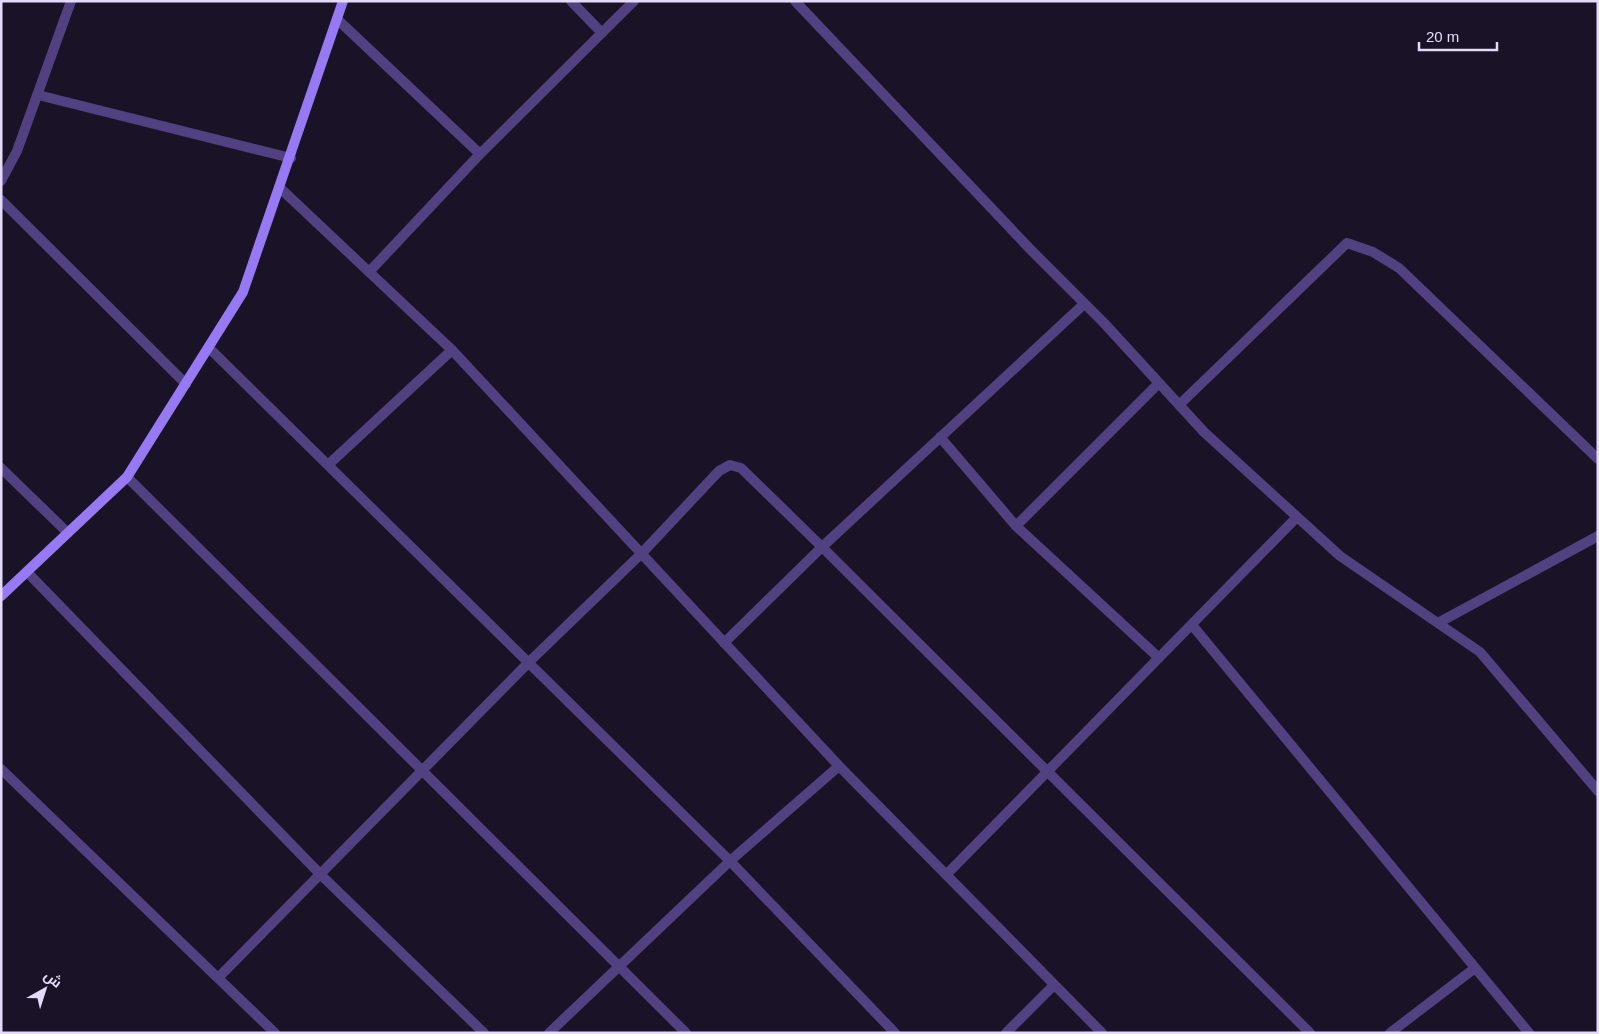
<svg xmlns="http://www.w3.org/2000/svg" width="1599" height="1034" viewBox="0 0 1599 1034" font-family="Helvetica,Cairo,sans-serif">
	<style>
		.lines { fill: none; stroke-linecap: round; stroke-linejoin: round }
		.street { stroke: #514181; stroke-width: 10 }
		.secondary { stroke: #9779f4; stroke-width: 10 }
	</style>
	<rect width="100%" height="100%" fill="#1a1226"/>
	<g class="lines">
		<!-- street -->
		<path class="street" d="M571,1L602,33
			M795,1L1030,249L1104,323L1204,432L1340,556L1480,652L1598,791
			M337,19L480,154
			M38,95L291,158
			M1,181L17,151L71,1
			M280,188L452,350L839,766L1102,1033
			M1,200L186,384
			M369,272L480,154L634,1
			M209,348L730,861L895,1033
			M1179,405L1347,243L1373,252L1399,268L1598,459
			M940,437L1016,526L1159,658
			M328,465L452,350
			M1,468L68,533
			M127,477L686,1033
			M1016,526L1159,383
			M27,572L320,874L484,1033
			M1438,623L1598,536
			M1192,625L1529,1033
			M724,643L822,547L1084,304
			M1,769L275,1033
			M946,875L1296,518
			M219,977L529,662L642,553L719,471L730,465L741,468L822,547L1310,1033
			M549,1033L730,861L839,766
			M1006,1033L1054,985
			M1390,1033L1475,968"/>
		<!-- secondary -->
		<path class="secondary" d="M1,596L127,477L243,292L343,1"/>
	</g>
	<!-- border -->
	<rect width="1599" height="1034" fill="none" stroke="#e6dafc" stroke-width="5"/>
	<!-- north arrow -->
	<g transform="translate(45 989) rotate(39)" stroke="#1a1226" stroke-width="4" paint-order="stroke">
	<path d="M0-4L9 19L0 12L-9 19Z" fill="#e6dafc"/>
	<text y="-8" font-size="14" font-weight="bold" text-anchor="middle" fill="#e6dafc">ش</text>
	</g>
	<!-- scale -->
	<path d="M1419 42v8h78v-8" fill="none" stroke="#e6dafc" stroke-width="2.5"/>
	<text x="1426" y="42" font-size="15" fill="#e6dafc" stroke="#1a1226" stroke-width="4" paint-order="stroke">20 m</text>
</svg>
